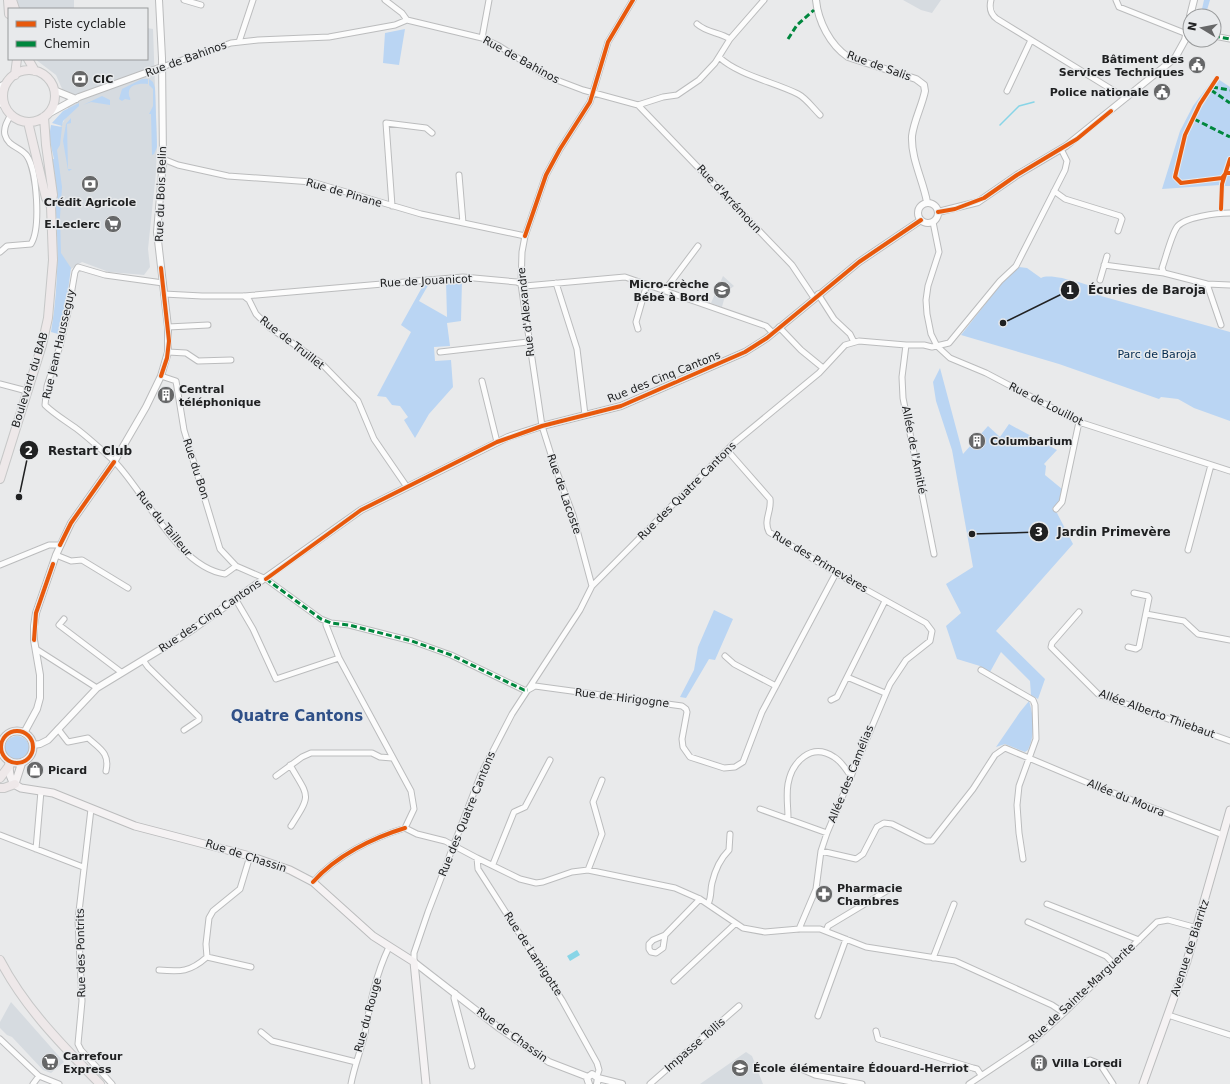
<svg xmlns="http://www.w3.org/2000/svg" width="1230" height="1084" viewBox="0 0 1230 1084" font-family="'DejaVu Sans',sans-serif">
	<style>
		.built { fill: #d6dbe0 }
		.green { fill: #bad5f3 }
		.water { fill: #88d5e7 }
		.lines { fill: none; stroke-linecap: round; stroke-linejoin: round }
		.stream { stroke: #88d5e7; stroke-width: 1.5 }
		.minor-casing { stroke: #bbbcbd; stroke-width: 7 }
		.tertiary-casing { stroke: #bbbcbd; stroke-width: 8 }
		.secondary-casing { stroke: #bbbcbd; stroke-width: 9 }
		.primary-casing { stroke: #c6c7c7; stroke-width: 10 }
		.minor { stroke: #fcfcfc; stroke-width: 5 }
		.tertiary { stroke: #fcfcfc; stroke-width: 6 }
		.secondary { stroke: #f5f2f3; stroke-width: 7 }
		.primary { stroke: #eee8e9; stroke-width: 8 }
		.quiet { stroke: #00873e; stroke-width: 3; stroke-dasharray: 6 3; stroke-linecap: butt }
		.cycleway-casing { stroke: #e8eaec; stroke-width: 6 }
		.cycleway { stroke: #e8590c; stroke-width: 4 }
		.labels { text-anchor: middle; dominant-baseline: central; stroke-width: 3; stroke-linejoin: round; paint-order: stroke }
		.street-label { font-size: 11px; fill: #202122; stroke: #e8eaec }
		.poi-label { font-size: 11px; font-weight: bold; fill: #202122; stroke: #e8eaec; text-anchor: start }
		.park-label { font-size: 11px; fill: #022a50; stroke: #e8eaec }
		.district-label { font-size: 15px; font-weight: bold; fill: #2f5088; stroke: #e8eaec }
		.leader { fill: none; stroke: #202122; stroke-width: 1.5 }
		.callout-dot { fill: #202122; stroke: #e8eaec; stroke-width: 1.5 }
		.mark-label { font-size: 12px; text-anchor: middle; font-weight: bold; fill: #fff }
		.callout-label { font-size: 12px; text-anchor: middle; font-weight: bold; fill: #202122; stroke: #e8eaec; stroke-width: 3; stroke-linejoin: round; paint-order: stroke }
	</style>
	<rect width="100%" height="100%" fill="#e9eaeb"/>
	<!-- built -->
	<path class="built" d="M17,0H74V9H19Z
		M903,0H941L932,13L921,10Z
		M147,28L153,29L157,144L156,172L148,249L150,267L144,275L109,272L82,262L71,269L60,254L54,138L69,112L63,91L56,75L35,59H147Z
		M723,276L734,286L726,292L722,307L711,303Z
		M11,1002L64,1062L51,1073L43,1070L12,1037L7,1035L0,1028V1022Z
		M746,1052L752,1056L763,1084H700Z"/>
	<!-- green -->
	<path class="green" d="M1204,0H1210L1207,10L1202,9Z
		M405,29L399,65L383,63L385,33Z
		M1214,78L1218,79L1230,87V186H1225L1222,208H1219L1220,185L1162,189L1180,131L1193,106Z
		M142,79H148V84C140,83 127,84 129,95C129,97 131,98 130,100L125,99L122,101L119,99L122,89Z
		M149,79L153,82L155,88L157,147L154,154L152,155L151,114H149L153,106V89L149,85Z
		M102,96L110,100V105L91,102L83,105Z
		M79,103V106L63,121L62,126L52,123L63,111Z
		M71,118V123L67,124L68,169H72L69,171L68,170L63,141L66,124Z
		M51,125L62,127L60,145L57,150L62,187L60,217L61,253L71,268L62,335L51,332C61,274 58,217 51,159H54L49,137Z
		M1019,267L1027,268L1041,278C1052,272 1089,286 1102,289L1101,296L1230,332V421L1194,408L1178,399L1161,397L1159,399L1059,364L961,335L1009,274Z
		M462,280L461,321L447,323L450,346L434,347L435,361L451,360L453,387L429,414L415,438L404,420L408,417L400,406L392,405L386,397L377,396L411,332L401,325L425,282H430L419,301L447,317L446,281Z
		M940,368L963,454L988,426L1000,437L1009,424L1057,450L1044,464L1046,466L1045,475L1062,489L1059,501L1052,509L1057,513L1073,544L996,631L1045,679L1038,699L1031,695L1030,681L1001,652L990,672L980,666L957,659L946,626L961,613L946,584L973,567L952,450L936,401L933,382Z
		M714,610L733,619L715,660L709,659L686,698L680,697L694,670L698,647Z
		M1029,701C1034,716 1035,736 1028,750L1025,752L1005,744L996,747L1020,712Z
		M5 748a12 12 0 1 1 24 0a12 12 0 1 1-24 0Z"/>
	<!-- water -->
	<path class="water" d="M577,950L580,955L570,961L567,956Z"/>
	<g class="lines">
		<!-- stream -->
		<path class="stream" d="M1000,125L1019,106L1034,102"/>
		<defs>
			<path id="minor" d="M184,0L201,5
				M385,0L402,13L407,20
				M991,0C989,8 990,14 997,19L1119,94L1127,97
				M1116,0L1119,7L1187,34
				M697,24C707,33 720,32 730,39
				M1214,36L1230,39
				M482,38L489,0
				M239,42L253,0
				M719,57C738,75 774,82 798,94C806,98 813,108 820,115
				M162,67L231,43L258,40L329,37L395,25L407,20L482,38L499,46L546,76L583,90L638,105L663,97L677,95L699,80L715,63L730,39L764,0
				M0,86L8,82
				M1007,91L1031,40
				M0,103L6,108
				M638,105L792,265L814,298
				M163,159L178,165L228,176L312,182L421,214L525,236
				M459,175L463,223
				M1054,191L1065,199L1120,216L1122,219L1118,231
				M392,206L386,123L426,128L432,133
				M933,222L939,252L928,286L926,300L927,314L931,334L937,346L950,358L986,373L1079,422L1230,471
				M0,252L7,246L31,244C41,228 37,171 27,156C21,147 8,147 5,135C3,128 7,121 11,115
				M1104,265L1164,273L1207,284L1230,285
				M1164,273L1162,268C1166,257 1171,236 1177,227C1184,217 1218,213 1230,213
				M1100,280L1107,256
				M163,283L105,275L78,267L75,272L68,312L60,346L47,386L45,405C54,414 66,421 77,429C90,439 102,450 114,461C146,493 177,567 225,574L236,566L266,579L321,619L331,623L349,625L412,641L451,655L524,690H528L535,686L682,706L686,709L687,712L682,739L683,747L690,757L724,768L735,767L743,762L762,712L836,573
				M556,283L577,349L585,415
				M1207,284L1221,325
				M665,290L698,246
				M164,294L202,296H244L463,277L517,282L525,286L625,277L766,326L773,333
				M818,294L834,319L850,334L854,342
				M244,296L249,300L256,314L269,327L321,363L358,401L374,439L407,487
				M168,327L208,325
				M779,327L801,350L823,368
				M638,329L636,322L647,284
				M906,345L902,377L903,398L934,554
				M168,352L186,353L198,361L231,360
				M440,352L528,342
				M161,376L176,381L184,430L220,549L236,566
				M482,381L497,442
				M0,384L27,391
				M727,450L770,499C772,511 763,520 769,532L836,573L926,623L932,631L930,641L906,660L890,684L827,833L821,851L816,889L799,929
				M1056,509L1062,502L1079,422
				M1188,550L1211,465
				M56,555L71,561L82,560L128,588
				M0,565L49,545H60
				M592,586L573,515L554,464L542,426L521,284L522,252L525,236L546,175L560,149L590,102L608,42L633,0
				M236,600L253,629L276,679L339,658
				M1079,612L1052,643L1051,647L1098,694L1230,741
				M1146,614L1184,621L1198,634L1230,640
				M64,619L59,625L121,672
				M326,621V625L339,658L411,791L414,809L405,828
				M1128,647L1136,649L1139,647L1149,598L1148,596L1134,593
				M36,649L97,688
				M725,656L734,664L776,686
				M143,660L148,667L199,717V720L184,730
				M981,670L1033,700L1035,705L1036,739L1019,786L1017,805L1019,833L1023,859
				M847,677L885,693
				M831,700L837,697L885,601
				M58,729L68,742L88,738C100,749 110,753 106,771
				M290,765C309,798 312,793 291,826
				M276,776L302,757L311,753H372L380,757L392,758
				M91,809L78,920L82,1001L78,1044L81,1050L112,1084
				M760,809L827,833
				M788,818C788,807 786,795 788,784C792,762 811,742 834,757C841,761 845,768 850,775
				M0,835L83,867
				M36,849L41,791
				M821,851L856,859L863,854L877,827L884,823L892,824L926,841H932L973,789L995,755L1005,748L1093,785L1223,835
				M477,858L520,879L536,883L543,882L572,872L588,870L675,888L700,899L743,928L765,932L799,929H820L866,947L955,961L1052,1005L1064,1013
				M493,864L514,812L525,807L550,760
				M588,870L602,834L593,802L602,780
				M313,882C336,856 372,838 405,828L417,834L445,841L477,858L478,869L562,1000L597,1063L599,1070L597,1076
				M708,904C712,896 710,891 712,883C715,870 720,859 729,850L730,834
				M1047,904L1139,940
				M1028,922L1106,956L1114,964
				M826,931L828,926L888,890
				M665,935L663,948L656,953L651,952L649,949V944L653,940L665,935L700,899
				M207,957L206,944L209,918L213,911L240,889L250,856
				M933,958L954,904
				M414,962V953L428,912L481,774L512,714L580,610L592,586L733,444L819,373L845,345L859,341L906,345H924L932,347L949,343L1000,281L1016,266L1065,170L1067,161L1061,149
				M159,970C181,972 190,972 207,957L251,967
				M674,981L735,924
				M455,993L454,998L472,1066
				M1168,1015L1230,1035
				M818,1016L846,939
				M876,1031L878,1039L973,1068L977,1069L981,1075
				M261,1032L272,1041L356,1062
				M0,1039L39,1076
				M1085,1062L1090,1060L1100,1064L1113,1084
				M799,1068L815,1075L862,1084
				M39,1076L59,1084
				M33,1084L39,1076
				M351,1084C354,1067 361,1050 365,1033C370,1003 376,974 389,947
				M650,1084L739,1006
				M969,1084L1032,1042L1064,1013L1157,922L1168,920L1197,928"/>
			<path id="tertiary" d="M816,0C818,21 830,45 848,57L916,79L924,85L925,91C922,106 914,120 912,136C911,159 923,180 927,202
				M1190,16L1194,0
				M54,90L76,99
				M48,114L79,97L162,67
				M918 213a10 10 0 1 1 20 0a10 10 0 1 1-20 0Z
				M938,212L978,202L1017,175L1066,146L1175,58L1185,40L1190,17
				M24,733L37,709L40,698V675L34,640V626L36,613L56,555L71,523L114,462L146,407L161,376L168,352V327L157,232L163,161L162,58L159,0
				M33,745L40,744L48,740L97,688L189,632L361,510L508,437L542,426L621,406L745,352L767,338L859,262L921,220
				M414,962L499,1028L549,1062L588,1077
				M598,1078L622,1084
				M589,1084L587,1078L592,1074L598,1078L597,1084"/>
			<path id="secondary" d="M1 747a16 16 0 1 1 32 0a16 16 0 1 1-32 0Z
				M9,761C9,771 9,783 21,788L53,793L135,826L250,856L290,870L313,882L373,936L414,962L426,1084
				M15,784L22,762
				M1143,1084L1187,961L1230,810"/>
			<path id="primary" d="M8,0L9,14
				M12,0L15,9
				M28,59L35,71
				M3 96a26 26 0 1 1 52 0a26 26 0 1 1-52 0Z
				M15,75L17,59
				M28,122L46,198L51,206
				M0,479L42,345L48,318L53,260L51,206L53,195L46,145L44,117
				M0,778L9,766
				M0,788H4L15,784
				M0,960C25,1008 62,1045 100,1084"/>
		</defs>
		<!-- minor casing -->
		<use href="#minor" class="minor-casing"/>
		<!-- tertiary casing -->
		<use href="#tertiary" class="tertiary-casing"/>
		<!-- secondary casing -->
		<use href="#secondary" class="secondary-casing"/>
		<!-- primary casing -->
		<use href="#primary" class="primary-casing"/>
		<!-- minor -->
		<use href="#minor" class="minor"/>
		<!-- tertiary -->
		<use href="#tertiary" class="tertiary"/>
		<!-- secondary -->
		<use href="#secondary" class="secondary"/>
		<!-- primary -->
		<use href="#primary" class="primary"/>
		<!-- quiet -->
		<path class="quiet" d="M1187,30L1190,31
			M1214,36L1230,39
			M788,39L797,25L814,10
			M1212,87L1230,90
			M1211,90L1230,103
			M1194,119L1230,137
			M266,579L321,619L331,623L349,625L412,641L451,655L524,690H528"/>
		<defs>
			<path id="cycleway" d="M1217,78L1200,104L1185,135L1175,177L1181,183L1222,178L1226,173H1230
				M1221,209L1222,184L1230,159
				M938,212L955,209L984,198L1017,175L1077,139L1111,111
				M525,236L546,175L560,149L590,102L608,42L633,0
				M161,268L169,341L167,358L161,376
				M60,545L71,523L114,462
				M266,579L361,510L497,442L542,426L621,406L745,352L767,338L859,262L921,220
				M34,640L36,613L53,564
				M1 747a16 16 0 1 1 32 0a16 16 0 1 1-32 0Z
				M313,882C336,856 372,838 405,828"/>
		</defs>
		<!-- cycleway casing -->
		<use href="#cycleway" class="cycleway-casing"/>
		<!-- cycleway -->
		<use href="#cycleway" class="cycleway"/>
	</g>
	<!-- icons -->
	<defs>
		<symbol id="civic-disc" viewBox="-11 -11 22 22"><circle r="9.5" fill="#666768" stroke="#e8eaec"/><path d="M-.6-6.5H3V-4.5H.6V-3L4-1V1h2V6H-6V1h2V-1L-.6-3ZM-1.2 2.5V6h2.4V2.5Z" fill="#fff"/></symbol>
		<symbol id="bank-disc" viewBox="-11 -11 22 22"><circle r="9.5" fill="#666768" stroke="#e8eaec"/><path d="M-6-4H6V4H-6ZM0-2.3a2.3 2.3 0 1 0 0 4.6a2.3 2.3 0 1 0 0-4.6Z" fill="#fff"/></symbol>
		<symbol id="supermarket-disc" viewBox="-11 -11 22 22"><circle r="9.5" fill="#666768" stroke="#e8eaec"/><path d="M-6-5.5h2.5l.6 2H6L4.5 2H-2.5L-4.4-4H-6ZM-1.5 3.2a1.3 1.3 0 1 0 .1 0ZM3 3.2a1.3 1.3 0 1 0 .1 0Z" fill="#fff"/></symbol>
		<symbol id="school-disc" viewBox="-11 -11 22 22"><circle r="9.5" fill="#666768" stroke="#e8eaec"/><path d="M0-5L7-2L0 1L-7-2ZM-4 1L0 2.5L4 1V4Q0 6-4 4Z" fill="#fff"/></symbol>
		<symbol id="building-disc" viewBox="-11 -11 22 22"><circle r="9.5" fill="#666768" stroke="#e8eaec"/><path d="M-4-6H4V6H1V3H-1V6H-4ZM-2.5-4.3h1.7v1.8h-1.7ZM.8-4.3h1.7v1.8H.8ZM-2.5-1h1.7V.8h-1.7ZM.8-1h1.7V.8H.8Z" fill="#fff"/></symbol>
		<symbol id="shop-disc" viewBox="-11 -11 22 22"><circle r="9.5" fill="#666768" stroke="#e8eaec"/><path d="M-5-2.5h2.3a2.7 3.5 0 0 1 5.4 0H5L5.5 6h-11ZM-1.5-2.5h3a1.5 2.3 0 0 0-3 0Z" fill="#fff"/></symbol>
		<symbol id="pharmacy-disc" viewBox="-11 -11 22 22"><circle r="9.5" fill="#666768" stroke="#e8eaec"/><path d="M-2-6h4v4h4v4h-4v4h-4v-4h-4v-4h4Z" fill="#fff"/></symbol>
	</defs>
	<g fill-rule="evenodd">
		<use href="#civic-disc" x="1187" y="55" width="20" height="20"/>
		<use href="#bank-disc" x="70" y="69" width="20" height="20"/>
		<use href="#civic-disc" x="1152" y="82" width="20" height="20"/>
		<use href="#bank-disc" x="80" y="174" width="20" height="20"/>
		<use href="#supermarket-disc" x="103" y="214" width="20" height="20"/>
		<use href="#school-disc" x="712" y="280" width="20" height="20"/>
		<use href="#building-disc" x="156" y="385" width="20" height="20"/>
		<use href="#building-disc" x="967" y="431" width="20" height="20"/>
		<use href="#shop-disc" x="25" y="760" width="20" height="20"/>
		<use href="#pharmacy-disc" x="814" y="884" width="20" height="20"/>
		<use href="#supermarket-disc" x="40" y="1052" width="20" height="20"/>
		<use href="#building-disc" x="1029" y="1053" width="20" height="20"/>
		<use href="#school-disc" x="730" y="1058" width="20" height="20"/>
	</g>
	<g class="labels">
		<!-- street labels -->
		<g class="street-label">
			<text transform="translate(186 59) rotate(-20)">Rue de Bahinos</text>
			<text transform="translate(521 60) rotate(29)">Rue de Bahinos</text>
			<text transform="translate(879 66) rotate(20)">Rue de Salis</text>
			<text transform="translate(344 193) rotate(16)">Rue de Pinane</text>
			<text transform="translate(161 194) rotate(-88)">Rue du Bois Belin</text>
			<text transform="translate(729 199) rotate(47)">Rue d'Arrémoun</text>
			<text transform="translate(426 281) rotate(-3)">Rue de Jouanicot</text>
			<text transform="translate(526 312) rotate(-96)">Rue d'Alexandre</text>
			<text transform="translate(292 343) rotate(38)">Rue de Truillet</text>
			<text transform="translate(59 344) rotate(-77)">Rue Jean Hausseguy</text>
			<text transform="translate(664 377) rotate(-22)">Rue des Cinq Cantons</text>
			<text transform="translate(30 380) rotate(-73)">Boulevard du BAB</text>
			<text transform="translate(1046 404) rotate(27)">Rue de Louillot</text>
			<text transform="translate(914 450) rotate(79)">Allée de l'Amitié</text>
			<text transform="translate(196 469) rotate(72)">Rue du Bon</text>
			<text transform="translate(687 491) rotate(-45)">Rue des Quatre Cantons</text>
			<text transform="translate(564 494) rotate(71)">Rue de Lacoste</text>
			<text transform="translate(164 524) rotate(51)">Rue du Tailleur</text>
			<text transform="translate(820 562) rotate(31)">Rue des Primevères</text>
			<text transform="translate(210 616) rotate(-34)">Rue des Cinq Cantons</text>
			<text transform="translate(622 698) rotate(7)">Rue de Hirigogne</text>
			<text transform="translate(1157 714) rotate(20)">Allée Alberto Thiebaut</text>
			<text transform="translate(851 774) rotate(-68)">Allée des Camélias</text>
			<text transform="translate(1126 798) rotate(22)">Allée du Moura</text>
			<text transform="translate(467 814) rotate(-68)">Rue des Quatre Cantons</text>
			<text transform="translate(246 856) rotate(18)">Rue de Chassin</text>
			<text transform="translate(1190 948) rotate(-72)">Avenue de Biarritz</text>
			<text transform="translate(81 953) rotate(-91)">Rue des Pontrits</text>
			<text transform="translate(533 954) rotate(57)">Rue de Lamigotte</text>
			<text transform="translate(1082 993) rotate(-43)">Rue de Sainte-Marguerite</text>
			<text transform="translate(368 1015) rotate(-75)">Rue du Rouge</text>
			<text transform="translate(512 1035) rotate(36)">Rue de Chassin</text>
			<text transform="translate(695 1045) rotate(-41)">Impasse Tollis</text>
		</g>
		<!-- poi labels -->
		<g class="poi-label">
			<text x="1184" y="59" text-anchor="end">Bâtiment des<tspan x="1184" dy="13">Services Techniques</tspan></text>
			<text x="93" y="79">CIC</text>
			<text x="1149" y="92" text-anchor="end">Police nationale</text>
			<text x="90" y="202" text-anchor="middle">Crédit Agricole</text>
			<text x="100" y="224" text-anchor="end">E.Leclerc</text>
			<text x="709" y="284" text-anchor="end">Micro-crèche<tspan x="709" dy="13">Bébé à Bord</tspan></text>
			<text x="179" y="389">Central<tspan x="179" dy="13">téléphonique</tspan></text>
			<text x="990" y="441">Columbarium</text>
			<text x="48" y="770">Picard</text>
			<text x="837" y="888">Pharmacie<tspan x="837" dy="13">Chambres</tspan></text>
			<text x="63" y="1056">Carrefour<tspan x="63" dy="13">Express</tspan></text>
			<text x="1052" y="1063">Villa Loredi</text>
			<text x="753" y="1068">École élémentaire Édouard-Herriot</text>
		</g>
		<!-- park labels -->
		<g class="park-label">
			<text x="1157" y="354">Parc de Baroja</text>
		</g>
		<!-- district labels -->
		<g class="district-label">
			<text x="297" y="716">Quatre Cantons</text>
		</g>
	</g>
	<!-- callouts -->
	<path class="leader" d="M1003 323L1070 290M19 497L29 450M972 534L1039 532"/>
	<g class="callout-dot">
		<circle cx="1003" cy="323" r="4"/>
		<circle cx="19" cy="497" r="4"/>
		<circle cx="972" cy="534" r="4"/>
		<circle cx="1070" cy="290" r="10"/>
		<circle cx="29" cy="450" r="10"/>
		<circle cx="1039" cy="532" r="10"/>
	</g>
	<g class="mark-label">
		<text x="1070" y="294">1</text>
		<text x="29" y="455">2</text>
		<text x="1039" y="536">3</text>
	</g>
	<g class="callout-label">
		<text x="1147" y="294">Écuries de Baroja</text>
		<text x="90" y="455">Restart Club</text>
		<text x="1114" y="536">Jardin Primevère</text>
	</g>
	<!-- legend -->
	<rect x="8" y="8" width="140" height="52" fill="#e8eaec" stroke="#989a9b"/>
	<rect x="16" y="21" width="20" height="6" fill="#e8590c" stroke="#989a9b"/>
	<text x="44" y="28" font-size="12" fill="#202122">Piste cyclable</text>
	<rect x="16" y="41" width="20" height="6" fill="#00873e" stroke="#989a9b"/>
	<text x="44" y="48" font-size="12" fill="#202122">Chemin</text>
	<!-- north arrow -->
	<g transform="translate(1202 28) rotate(280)"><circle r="19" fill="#e8eaec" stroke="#989a9b"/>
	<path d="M0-3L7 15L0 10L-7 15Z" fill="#666768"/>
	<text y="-6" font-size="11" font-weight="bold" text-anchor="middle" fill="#202122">N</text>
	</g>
</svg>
